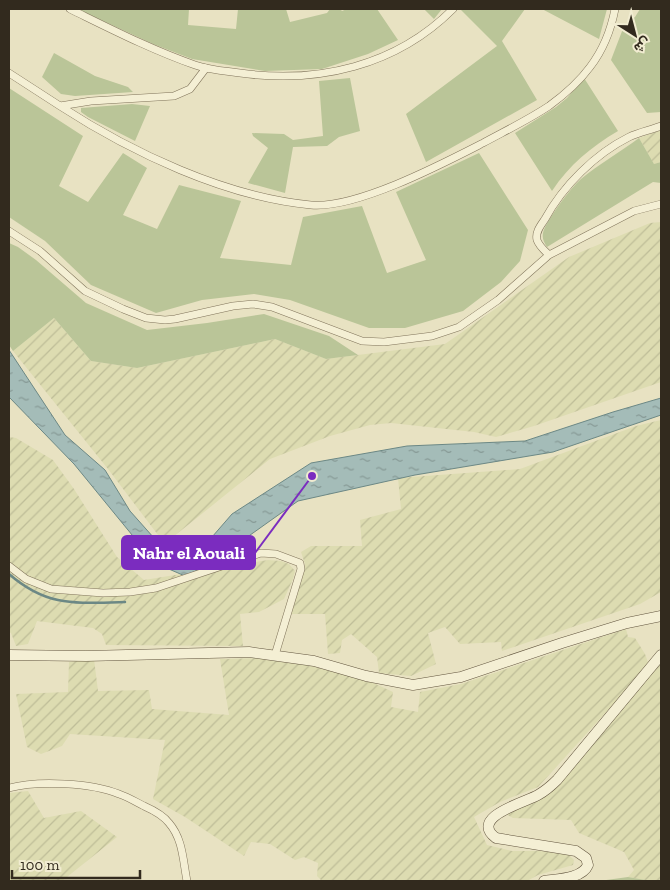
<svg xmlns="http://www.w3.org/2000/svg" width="670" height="890" viewBox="0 0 670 890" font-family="'Zilla Slab',Vazirmatn,serif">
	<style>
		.farmland { fill: url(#farmland-furrows) }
		.grass { fill: #bac598 }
		.water { fill: url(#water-ripples); stroke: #6c8885 }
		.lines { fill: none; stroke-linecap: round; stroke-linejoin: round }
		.stream { stroke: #6c8885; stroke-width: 2.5 }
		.street-casing { stroke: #80745b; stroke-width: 8 }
		.secondary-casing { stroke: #62553f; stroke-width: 11 }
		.street { stroke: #f4efd4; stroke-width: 7 }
		.secondary { stroke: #f4efd4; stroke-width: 10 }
		.leader { fill: none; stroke: #7b2cbf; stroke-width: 2 }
		.callout-dot { fill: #7b2cbf; stroke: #f1ecd1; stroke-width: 2 }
		.callout { fill: #7b2cbf; stroke: #7b2cbf; stroke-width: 2 }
		.callout-label { font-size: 18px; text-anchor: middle; font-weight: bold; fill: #fff }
	</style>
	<defs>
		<pattern id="farmland-furrows" width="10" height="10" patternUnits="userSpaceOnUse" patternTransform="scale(1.25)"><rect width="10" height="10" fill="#dddcb1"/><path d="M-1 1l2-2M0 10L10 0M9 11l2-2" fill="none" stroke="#bebd98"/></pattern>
		<pattern id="water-ripples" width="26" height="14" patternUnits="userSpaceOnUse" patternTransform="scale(1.25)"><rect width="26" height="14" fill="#a4bcb8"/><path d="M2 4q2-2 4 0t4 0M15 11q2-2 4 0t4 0" fill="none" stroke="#869995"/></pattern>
	</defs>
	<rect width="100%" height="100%" fill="#e8e2c2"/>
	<!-- farmland -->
	<path class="farmland" d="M661,130V162L654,164L639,138Z
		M661,222V382L534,426L496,437L474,432L391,423L370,425L330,436L270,459L173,537L158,535L108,469L13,351L54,318L91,361L137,368L275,339L326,359L445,344L569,257L650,223Z
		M661,420V592L640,604L502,651L501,642L460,644L445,627L428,633L436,664L411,676L379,673L377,657L351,634L342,640L340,653L328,654L325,614H291L305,564L301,552L311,546H362L360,520L401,509L398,478L520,469L636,426Z
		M9,437L16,438L53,460L74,489L117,557L144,580L268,560L281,561L289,564L295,571L293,579L284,599L259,612L240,614L243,646L106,645L102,634L93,628L37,621L28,644L16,646L11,633L9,632Z
		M626,629L628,637L635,638L645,654L649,665L538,787L500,802L474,817L487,845L512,851H539L568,854L574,860L573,865L538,875L527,881H322L317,876L318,863L304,857L295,860L270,844L251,842L244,856L185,817L153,799L165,740L70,734L62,746L41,754L27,747L16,694L68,692L69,662L94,659L98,691L149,690L152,709L229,715L220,659L262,658L295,662L367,680L393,692L391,707L418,712L420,692L461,684Z
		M661,661V881H651L628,877L634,870L624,852L579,833L571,820L513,818L504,813L548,795L582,758Z
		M28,791L44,818L81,811L117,837L62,881H9V793Z"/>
	<!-- grass -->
	<path class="grass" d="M77,9H189L188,25L236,29L238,9H286L290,22L327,13L330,9H340L342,11L347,9H377L398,40L368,54L322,69L265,71L192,59L153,44Z
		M424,9H442L434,19Z
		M462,9H525L502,41L537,100L426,162L406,114L497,46L461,10Z
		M542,9H607L599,39Z
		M640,9H661V112L647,113L611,60L624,26L635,17Z
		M54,53L95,76L128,87L133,92L75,96L61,94L42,77Z
		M350,78L360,131L339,137L327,146L293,147L285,193L248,183L268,148L253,136L252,133L284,134L293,140L323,136L319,81Z
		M584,78L618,131C591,147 569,165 552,191L515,133L556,107L567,98Z
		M9,88L83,136L59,186L88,202L123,153L147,168L123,215L157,229L179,185L241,201L220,258L291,265L303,217L362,206L387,273L426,260L396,192L479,153L528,230L520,261L501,282L463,311L405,328H369L290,300L254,294L202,300L156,313L91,285L45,241L9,217Z
		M132,104L150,106L135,141L88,117L81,112V108Z
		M639,138L654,164L661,162V183L653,182L547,247C544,242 542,239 543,233C545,222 572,186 581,179C599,164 620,152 639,138Z
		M9,243L18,247L36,260L86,303L147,330L207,323L264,314L329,336L358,355L326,359L275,339L137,368L91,361L54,318L13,351L9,345Z
		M628,877L651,881H599Z"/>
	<!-- water -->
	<path class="water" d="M9,350L65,435L105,470L130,511L170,556L192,560L232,514L311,463L407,446L525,441L613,412L661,398V415L553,452L415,475L298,501L208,565L185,576L155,563L74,464L9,397Z"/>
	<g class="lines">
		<!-- stream -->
		<path class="stream" d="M9,574C48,608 77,603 125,602"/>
		<defs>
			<path id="street" d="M70,9C111,29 152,50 195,65C209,70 225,71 240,73C318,84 396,66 453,9
				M206,68L190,89L174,96L91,101L60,106C131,152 225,197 311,205C356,209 442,164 483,143C505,131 528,120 549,106C564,95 579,82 590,67C603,50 611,30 615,9
				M9,73L60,106
				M9,231L40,251L85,291L123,309L146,318L165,320L175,319L233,306L253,304L272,307L362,341L384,342L432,336L459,327L498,300L549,255L634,211L661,204
				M549,255C545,251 539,246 537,240C535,232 541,225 545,219C563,186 595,154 629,137C639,132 651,130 661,126
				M9,566L26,579L51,589L103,593L130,592L156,588L261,553L276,554L300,563L301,569L275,655
				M9,788C38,780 92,783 119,794C128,797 136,802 144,806C153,810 163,815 169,823C183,839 183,861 187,881"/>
			<path id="secondary" d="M9,655L86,656L249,652L314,661L366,676L413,685L461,677L562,643L627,623L661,616
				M544,881C557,879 582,879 588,865L586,858L576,851L496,838C468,817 526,802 538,795C545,791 551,786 557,780L661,655"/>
		</defs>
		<!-- street casing -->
		<use href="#street" class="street-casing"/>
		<!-- secondary casing -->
		<use href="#secondary" class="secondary-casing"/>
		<!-- street -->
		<use href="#street" class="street"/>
		<!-- secondary -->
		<use href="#secondary" class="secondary"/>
	</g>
	<!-- callouts -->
	<path class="leader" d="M312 476L255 553"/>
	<circle class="callout-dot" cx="312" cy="476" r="5"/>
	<rect class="callout" x="122" y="536" width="133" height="33" rx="5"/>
	<g class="callout-label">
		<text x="189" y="559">Nahr el Aouali</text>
	</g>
	<!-- border -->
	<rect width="670" height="890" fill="none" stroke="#322a1e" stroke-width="20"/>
	<!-- north arrow -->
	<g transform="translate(635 35) rotate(144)" stroke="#f1ecd1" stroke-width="4" paint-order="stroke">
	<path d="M0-4L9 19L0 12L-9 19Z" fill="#322a1e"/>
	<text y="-8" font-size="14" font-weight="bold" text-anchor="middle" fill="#322a1e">ش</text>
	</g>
	<!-- scale -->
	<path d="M12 870v8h128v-8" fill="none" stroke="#322a1e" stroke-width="2.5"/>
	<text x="20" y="870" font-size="15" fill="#322a1e" stroke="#f1ecd1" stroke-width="4" paint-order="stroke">100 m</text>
</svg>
